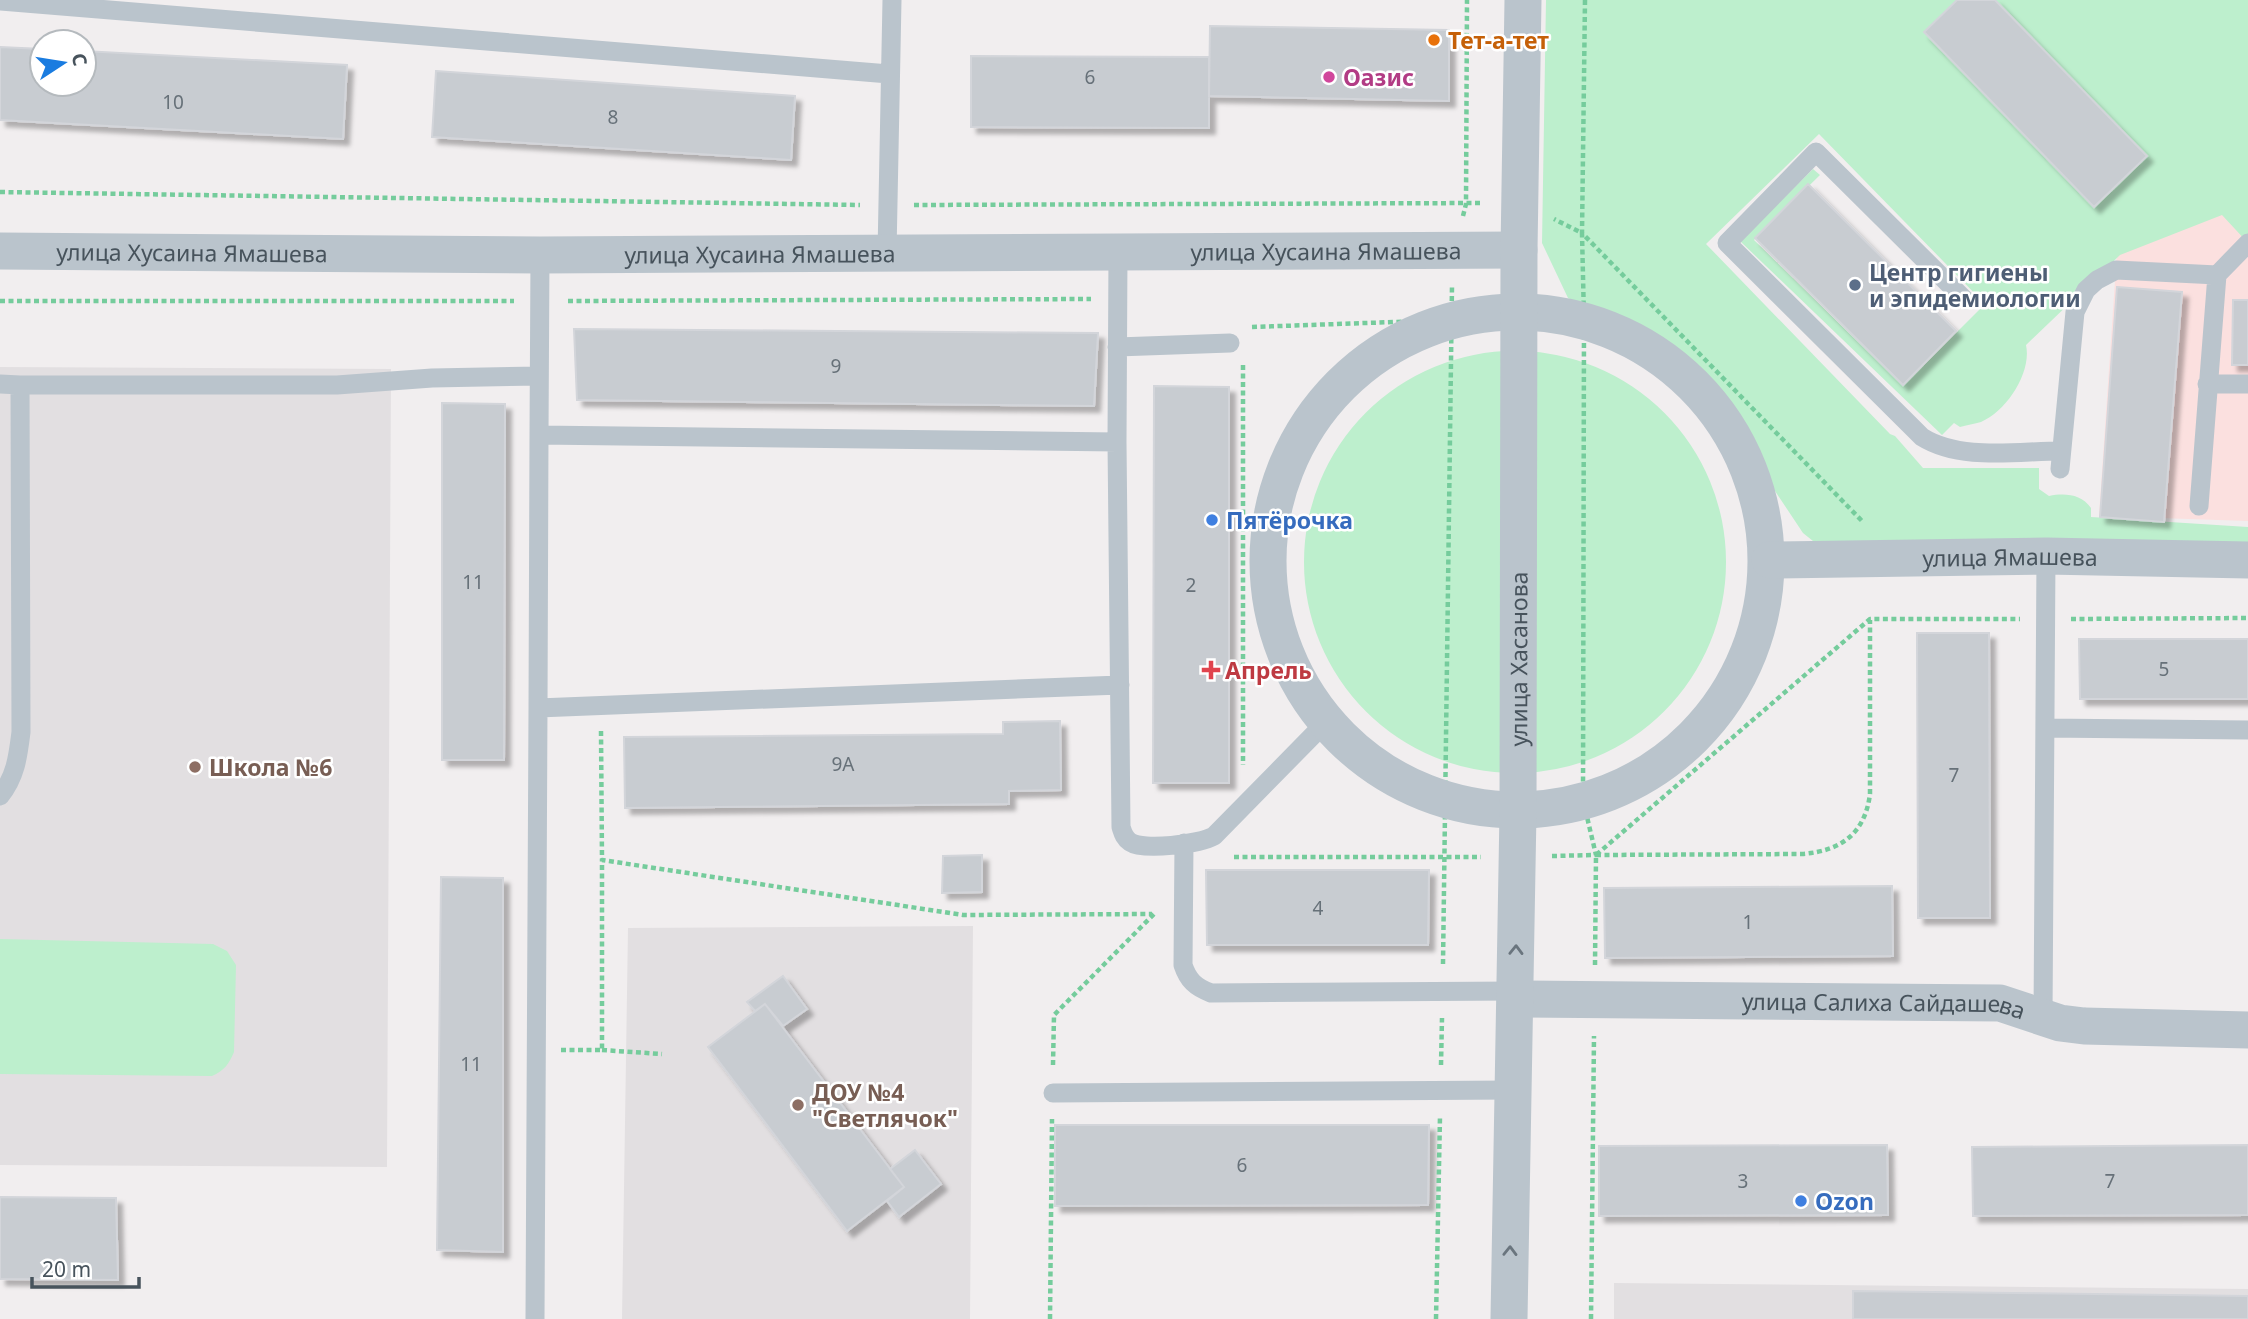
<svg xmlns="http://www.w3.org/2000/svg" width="2248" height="1319" viewBox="0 0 2248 1319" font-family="'Noto Sans',sans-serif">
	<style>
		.education { fill: #e2dfe1 }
		.medical { fill: #fbe0df }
		.green { fill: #bdefcd }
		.building { fill: #c8ccd1; stroke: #d3d5da; stroke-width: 2; filter: url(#shadow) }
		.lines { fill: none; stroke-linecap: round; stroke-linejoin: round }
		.path { stroke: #75cc9c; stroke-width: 4.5; stroke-dasharray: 5 3.5; stroke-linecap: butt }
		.service { stroke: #bac4cc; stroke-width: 19 }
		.minor { stroke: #bac4cc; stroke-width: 37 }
		.oneway { stroke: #6a757e }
		.food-dot { fill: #e8710a; stroke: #fff; stroke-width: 2.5 }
		.hotel-dot { fill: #d1479c; stroke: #fff; stroke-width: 2.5 }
		.service-dot { fill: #5c6f8a; stroke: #fff; stroke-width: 2.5 }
		.shop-dot { fill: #3f7fe0; stroke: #fff; stroke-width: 2.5 }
		.health-dot { fill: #e0444e; stroke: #fff; stroke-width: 2.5 }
		.education-dot { fill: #8d6e63; stroke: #fff; stroke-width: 2.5 }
		.labels { text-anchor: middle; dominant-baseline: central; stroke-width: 5; stroke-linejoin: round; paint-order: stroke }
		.number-label { font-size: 19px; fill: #677179 }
		.food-label { font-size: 23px; font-weight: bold; fill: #c56008; stroke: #fff; text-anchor: start }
		.hotel-label { font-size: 23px; font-weight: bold; fill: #b23c85; stroke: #fff; text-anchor: start }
		.street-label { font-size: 23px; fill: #47535c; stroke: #fff }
		.service-label { font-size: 23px; font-weight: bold; fill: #4e5e75; stroke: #fff; text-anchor: start }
		.shop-label { font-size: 23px; font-weight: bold; fill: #366cbe; stroke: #fff; text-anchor: start }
		.health-label { font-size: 23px; font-weight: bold; fill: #be3a42; stroke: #fff; text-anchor: start }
		.education-label { font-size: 23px; font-weight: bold; fill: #785e54; stroke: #fff; text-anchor: start }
	</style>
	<defs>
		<filter id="shadow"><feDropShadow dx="6" dy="6" stdDeviation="2" flood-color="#0004"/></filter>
	</defs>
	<rect width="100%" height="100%" fill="#f1eeef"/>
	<!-- education -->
	<path class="education" d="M0,367L391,369L387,1167L0,1165Z
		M973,926L970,1319H622L628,928Z
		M1614,1283L2248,1289V1319H1614Z"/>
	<!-- medical -->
	<path class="medical" d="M2248,0V521L2099,516L2118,237Z"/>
	<!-- green -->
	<path class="green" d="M1546,0H2248V243L2222,215L2120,255L2026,345C2032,372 2007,411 1981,422C1975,424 1966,425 1960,427L1954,423L1942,435L1740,241L1813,169L1820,175L1754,240L1903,386L1985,304L1819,134L1706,244L1890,434L1895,436L1923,468H2039V489L2049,496C2065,493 2081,494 2091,508V517L2248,527V554L1818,545L1803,533L1757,464L1722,406L1661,345L1568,298L1542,243Z
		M1304 562a211 211 0 1 1 422 0a211 211 0 1 1-422 0Z
		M0,939L213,944L227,951L236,965L234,1052C229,1064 224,1071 212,1076L0,1074Z"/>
	<!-- building -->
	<path class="building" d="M1957,0H1995L2147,156L2094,207L1924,32Z
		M1210,26L1449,30V101L1209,96Z
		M0,47L42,49V84H84V51L347,65L343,139L0,120Z
		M971,56L1209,57V128L971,127Z
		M436,71L795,96L791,160L432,137Z
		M1808,184L1956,331L1903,385L1755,238Z
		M2117,287L2182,292L2164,522L2100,517Z
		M2233,300H2248V365H2232Z
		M574,329L1098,333L1094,406L577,400Z
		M1154,386L1229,387V783H1153Z
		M442,403L505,404L504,760H442Z
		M1917,633H1989L1990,918H1918Z
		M2079,639H2248V699H2080Z
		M1060,721L1061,790L1009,791V804L625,808L624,737L1003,734V722Z
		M982,855V892L942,893L943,856Z
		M1206,870H1429L1428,945H1207Z
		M441,877L503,878V1252L437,1250Z
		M1892,886L1893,956L1605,958L1604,888Z
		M783,976L807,1009L783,1026L765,1004L755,1011L747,1002Z
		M765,1004L904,1187L847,1231L708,1047Z
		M1055,1125H1429L1428,1205L1055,1206Z
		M1887,1145L1888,1215L1599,1216V1146Z
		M2248,1145V1215L1973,1216L1972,1147Z
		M915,1150L941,1184L899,1217L887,1201L904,1187L890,1169Z
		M0,1197L116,1198L118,1280L0,1279Z
		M1853,1291L2248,1296V1319H1853Z"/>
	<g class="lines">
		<!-- path -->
		<path class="path" d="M1585,0L1582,233L1863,522
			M0,192L860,205
			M914,205L1483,203
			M1463,216L1466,204L1467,0
			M0,301H514
			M568,301L1091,299
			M1252,327L1451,320
			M1243,365V765
			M2071,619L2248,618
			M601,731L602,860
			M1596,855L1802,854C1842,851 1865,833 1870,794V620
			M1552,856L1596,855L1583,800L1584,319L1582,233L1554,219
			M1234,857H1481
			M1443,964L1452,286
			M1595,965L1596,855L1870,619H2020
			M561,1050H602V860L963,915L1152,914
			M602,1050L662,1054
			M1053,1065L1054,1015L1155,913
			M1441,1065L1442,1018
			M1050,1319L1052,1119
			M1436,1319L1440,1116
			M1591,1319L1594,1036"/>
		<!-- service -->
		<path class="service" d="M0,1L889,74
			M887,253L892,0
			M540,255L539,435L1117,442L1121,827C1123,833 1124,838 1130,842C1143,851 1200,844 1214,836L1327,721
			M1965,300L1816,152L1727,243L1922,437C1960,461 2017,451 2061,451
			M1117,347L1230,343
			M0,384L20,385
			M2207,384H2248
			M539,435L538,708L1120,685
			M1117,442L1118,252
			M2060,469L2075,312L2086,290L2097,280L2116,270L2217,275
			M2199,506L2217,275L2248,243
			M2045,728L2248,730
			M0,796C16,776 18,756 21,732L20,385H337L432,378L539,376
			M1184,843L1183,965C1188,980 1195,987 1211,993L1516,991
			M2043,1019L2046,556
			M1053,1093L1514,1090
			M535,1319L538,708"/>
		<!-- minor -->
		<g class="minor">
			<path id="s1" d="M0,251L540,255L1519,250"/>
			<circle cx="1517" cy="561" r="249"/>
			<path id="s2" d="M1770,560L2046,556L2248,560"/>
			<path id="s3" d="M1516,999L2000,1003L2060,1023L2084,1026L2248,1030"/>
			<path id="s4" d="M1509,1319L1518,812L1519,250L1523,0"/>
		</g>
	</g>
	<!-- one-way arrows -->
	<defs><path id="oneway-chevron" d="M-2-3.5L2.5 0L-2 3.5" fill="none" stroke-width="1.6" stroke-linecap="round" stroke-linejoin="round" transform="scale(1.75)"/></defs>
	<g class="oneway">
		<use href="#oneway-chevron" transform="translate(1516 950) rotate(-89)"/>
		<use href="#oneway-chevron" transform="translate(1510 1251) rotate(-89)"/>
	</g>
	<!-- markers -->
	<circle class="food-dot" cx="1434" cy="40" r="7"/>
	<circle class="hotel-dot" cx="1329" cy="77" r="7"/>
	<circle class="service-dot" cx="1855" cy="285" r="7"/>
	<g class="shop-dot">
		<circle cx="1212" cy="520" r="7"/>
		<circle cx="1801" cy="1201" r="7"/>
	</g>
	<path class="health-dot" d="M1207.5 659.5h7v7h7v7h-7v7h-7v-7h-7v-7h7z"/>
	<g class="education-dot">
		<circle cx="195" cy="767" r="7"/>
		<circle cx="798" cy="1105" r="7"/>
	</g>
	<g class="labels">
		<!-- number labels -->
		<g class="number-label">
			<text x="1090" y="77">6</text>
			<text x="173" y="102">10</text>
			<text x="613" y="117">8</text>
			<text x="836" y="366">9</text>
			<text x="473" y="582">11</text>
			<text x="1191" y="585">2</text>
			<text x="2164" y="669">5</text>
			<text x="843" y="764">9А</text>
			<text x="1954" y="775">7</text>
			<text x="1318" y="908">4</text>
			<text x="1748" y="922">1</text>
			<text x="471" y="1064">11</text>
			<text x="1242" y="1165">6</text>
			<text x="1743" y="1181">3</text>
			<text x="2110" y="1181">7</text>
		</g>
		<!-- food labels -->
		<g class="food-label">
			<text x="1448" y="40">Тет-а-тет</text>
		</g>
		<!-- hotel labels -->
		<g class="hotel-label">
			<text x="1343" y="77">Оазис</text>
		</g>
		<!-- street labels -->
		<g class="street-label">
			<text stroke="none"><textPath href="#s1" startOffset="1326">улица Хусаина Ямашева</textPath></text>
			<text stroke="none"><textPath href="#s1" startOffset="192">улица Хусаина Ямашева</textPath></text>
			<text stroke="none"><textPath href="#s1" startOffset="760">улица Хусаина Ямашева</textPath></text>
			<text stroke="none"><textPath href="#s2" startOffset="240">улица Ямашева</textPath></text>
			<text stroke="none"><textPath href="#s4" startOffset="660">улица Хасанова</textPath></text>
			<text stroke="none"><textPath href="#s3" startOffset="368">улица Салиха Сайдашева</textPath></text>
		</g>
		<!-- service labels -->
		<g class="service-label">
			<text x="1869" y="272">Центр гигиены<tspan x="1869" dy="26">и эпидемиологии</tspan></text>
		</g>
		<!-- shop labels -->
		<g class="shop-label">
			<text x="1226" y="520">Пятёрочка</text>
			<text x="1815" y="1201">Ozon</text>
		</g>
		<!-- health labels -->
		<g class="health-label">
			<text x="1225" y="670">Апрель</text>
		</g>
		<!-- education labels -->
		<g class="education-label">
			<text x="209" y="767">Школа №6</text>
			<text x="812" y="1092">ДОУ №4<tspan x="812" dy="26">"Светлячок"</tspan></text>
		</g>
	</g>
	<!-- north arrow -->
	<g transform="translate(63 63) rotate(78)"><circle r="33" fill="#ffffff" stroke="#b5babe" stroke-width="2"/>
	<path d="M0-5L12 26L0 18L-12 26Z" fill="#1a7ce0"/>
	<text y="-10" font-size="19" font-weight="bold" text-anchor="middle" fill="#47535c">С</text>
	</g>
	<!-- scale -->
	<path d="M32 1277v10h107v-10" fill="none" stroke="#47535c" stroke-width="3.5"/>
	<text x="42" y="1277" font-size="21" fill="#47535c" stroke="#ffffff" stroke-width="5" paint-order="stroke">20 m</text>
</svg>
